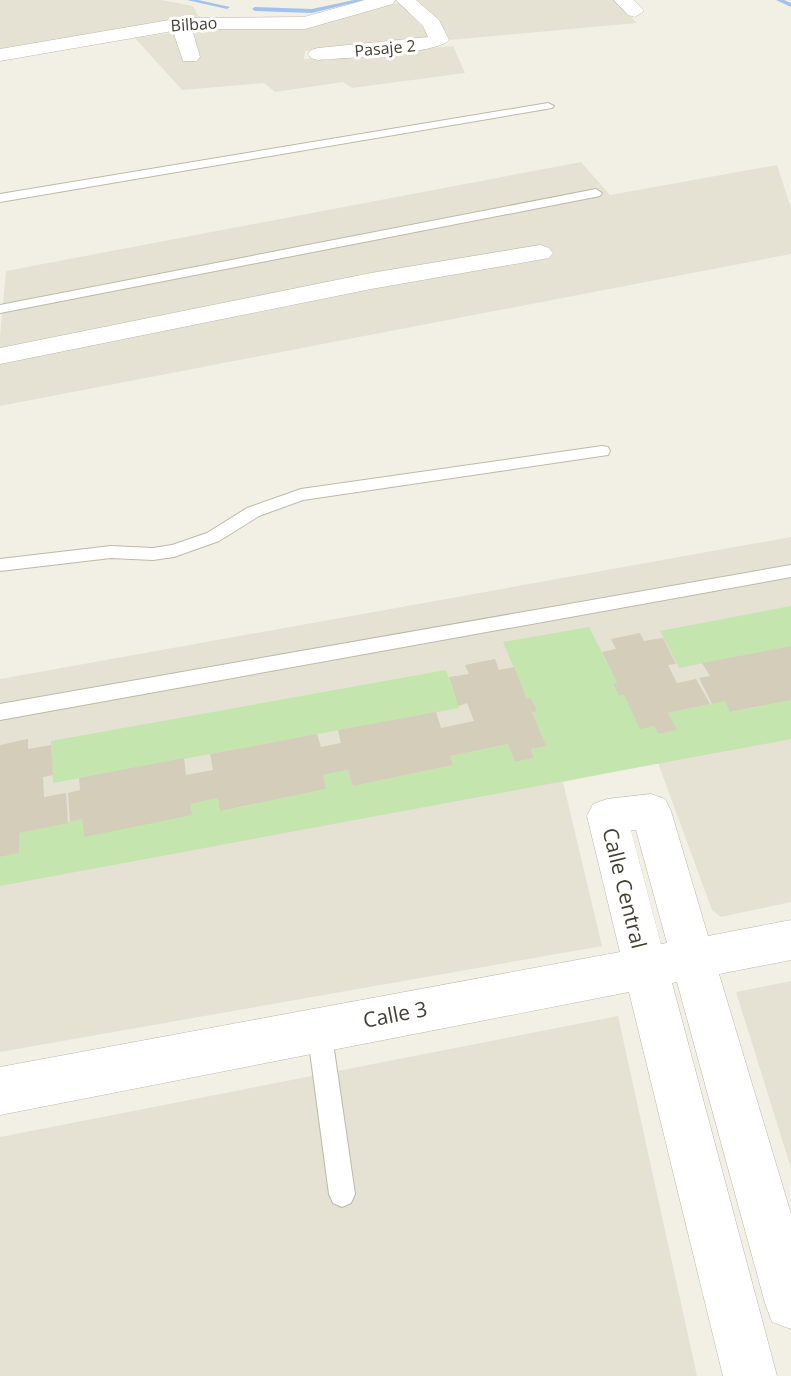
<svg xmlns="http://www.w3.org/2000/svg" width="791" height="1376" viewBox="0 0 791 1376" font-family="'Open Sans',sans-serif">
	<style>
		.residential { fill: #e5e2d3 }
		.green { fill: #c4e5ae }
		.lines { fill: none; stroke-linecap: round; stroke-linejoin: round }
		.stream { fill: #a2c2ed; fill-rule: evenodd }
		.building { fill: #d3cdba }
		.lane-casing { stroke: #bdb9a7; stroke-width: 2 }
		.street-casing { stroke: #bdb9a7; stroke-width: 1 }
		.lane { fill: #fff; fill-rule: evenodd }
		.street { fill: #fff; fill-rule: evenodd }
		.labels { text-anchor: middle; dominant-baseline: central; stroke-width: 6; stroke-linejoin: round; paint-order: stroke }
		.far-street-label { font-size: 16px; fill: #444034; stroke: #fff }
		.near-street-label { font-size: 21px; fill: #444034; stroke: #fff }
	</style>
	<rect width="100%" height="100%" fill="#f2f0e4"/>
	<!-- residential -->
	<path class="residential" d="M0,0H161L193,6L199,17L0,53Z
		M415,0H613L637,23L450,40L439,22Z
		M398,3L417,16L431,37L427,40L305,51L304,59L453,46L465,73L352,88L343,82L275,92L264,83L182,90L135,38L207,28H305Z
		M581,162L610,195L777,165L791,208V254L0,406V336L6,271Z
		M791,537V902L721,917L712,910L658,763L563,782L602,946L0,1052V679Z
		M791,981V1168L736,992Z
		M618,1016L697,1376H0V1137Z"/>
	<!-- green -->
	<path class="green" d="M791,606V646L679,668L660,631Z
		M589,627L617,683L613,684L619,696L624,695L640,728L654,726L658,734L676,730L668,713L725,701L731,712L791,700V739L0,886V857L19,853V833L82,819L84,836L190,804L218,798L221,811L326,789L323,775L348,770L353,786L453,765L450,756L508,744L515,762L534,758L531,749L545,746L532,712L536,710L532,699H527L503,642Z
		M446,670L459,708L53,783L51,741Z"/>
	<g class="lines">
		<!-- stream -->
		<path class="stream" d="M187,0H198L230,7L227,9Z
			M354,0H364L312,13L255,11L252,9L255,7L312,9Z
			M776,0H784L791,3V7Z"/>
	</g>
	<!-- building -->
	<path class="building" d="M640,633L644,641L663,638L676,664L668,665L677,683L696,679L710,704L668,713L677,730L658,734L654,726L640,729L624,695L619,696L613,684L617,683L602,652L616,649L611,639Z
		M791,646V700L730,712L725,701L712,704L699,678L710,676L702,663Z
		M495,659L499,670L514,667L527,699L531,698L537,711L532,712L546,746L531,749L534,758L515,762L508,744L450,756L453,765L353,786L348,770L323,775L326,789L220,811L218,798L190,804L192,815L84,837L82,819L70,822L68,793L80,790L79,778L184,758L186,775L213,770L210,754L317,734L321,747L341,743L338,730L436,712L441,728L474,721L467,703L458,706L449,677L469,674L465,665Z
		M28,739V749L51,745L53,775L43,777L44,797L66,793L68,823L19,833V853L0,857V745Z"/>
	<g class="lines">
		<defs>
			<path id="lane" d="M548,103L554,106L552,108L0,202V194Z
				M596,189L602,193L600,196L0,313V305Z
				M602,446L608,447L610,451L608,455L303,500L259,516L219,541L174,557L153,560L111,558L0,571V559L111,546L153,548L172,545L207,533L247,508L301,489Z
				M791,565V577L0,720V704Z
				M319,1017L327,1021L331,1029L355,1194L351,1203L342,1207L333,1203L329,1194L307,1029L311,1021Z"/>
			<path id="street" d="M365,0H395L393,4L305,29H192L200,57L197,61H183L173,31L0,61V49L181,18L304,17Z
				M396,0H416L439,20L449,40C438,54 341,58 318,60L311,58L308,54L311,50L318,48L428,37L423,26Z
				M614,0H634L644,11L635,17L628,15Z
				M540,245L549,248L553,253L549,258L371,289L0,364V348L371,273Z
				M651,794L665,799L671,811L708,936L791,920V960L719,974L791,1214V1329L772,1322L765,1303L677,982L672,983L777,1376H723L629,992L0,1115V1067L620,952L587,816L593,804L607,799ZM631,830H636L667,943L661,944Z"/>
		</defs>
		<!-- lane casing -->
		<use href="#lane" class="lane-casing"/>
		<!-- street casing -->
		<use href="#street" class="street-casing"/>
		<!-- lane -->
		<use href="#lane" class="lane"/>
		<!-- street -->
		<use href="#street" class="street"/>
	</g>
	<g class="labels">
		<!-- far-street labels -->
		<g class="far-street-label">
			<text transform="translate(194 24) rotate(-4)">Bilbao</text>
			<text transform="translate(385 48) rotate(-5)">Pasaje 2</text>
		</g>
		<!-- near-street labels -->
		<g class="near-street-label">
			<text transform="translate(625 888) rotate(76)">Calle Central</text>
			<text transform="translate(395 1014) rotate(-11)">Calle 3</text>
		</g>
	</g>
</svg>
